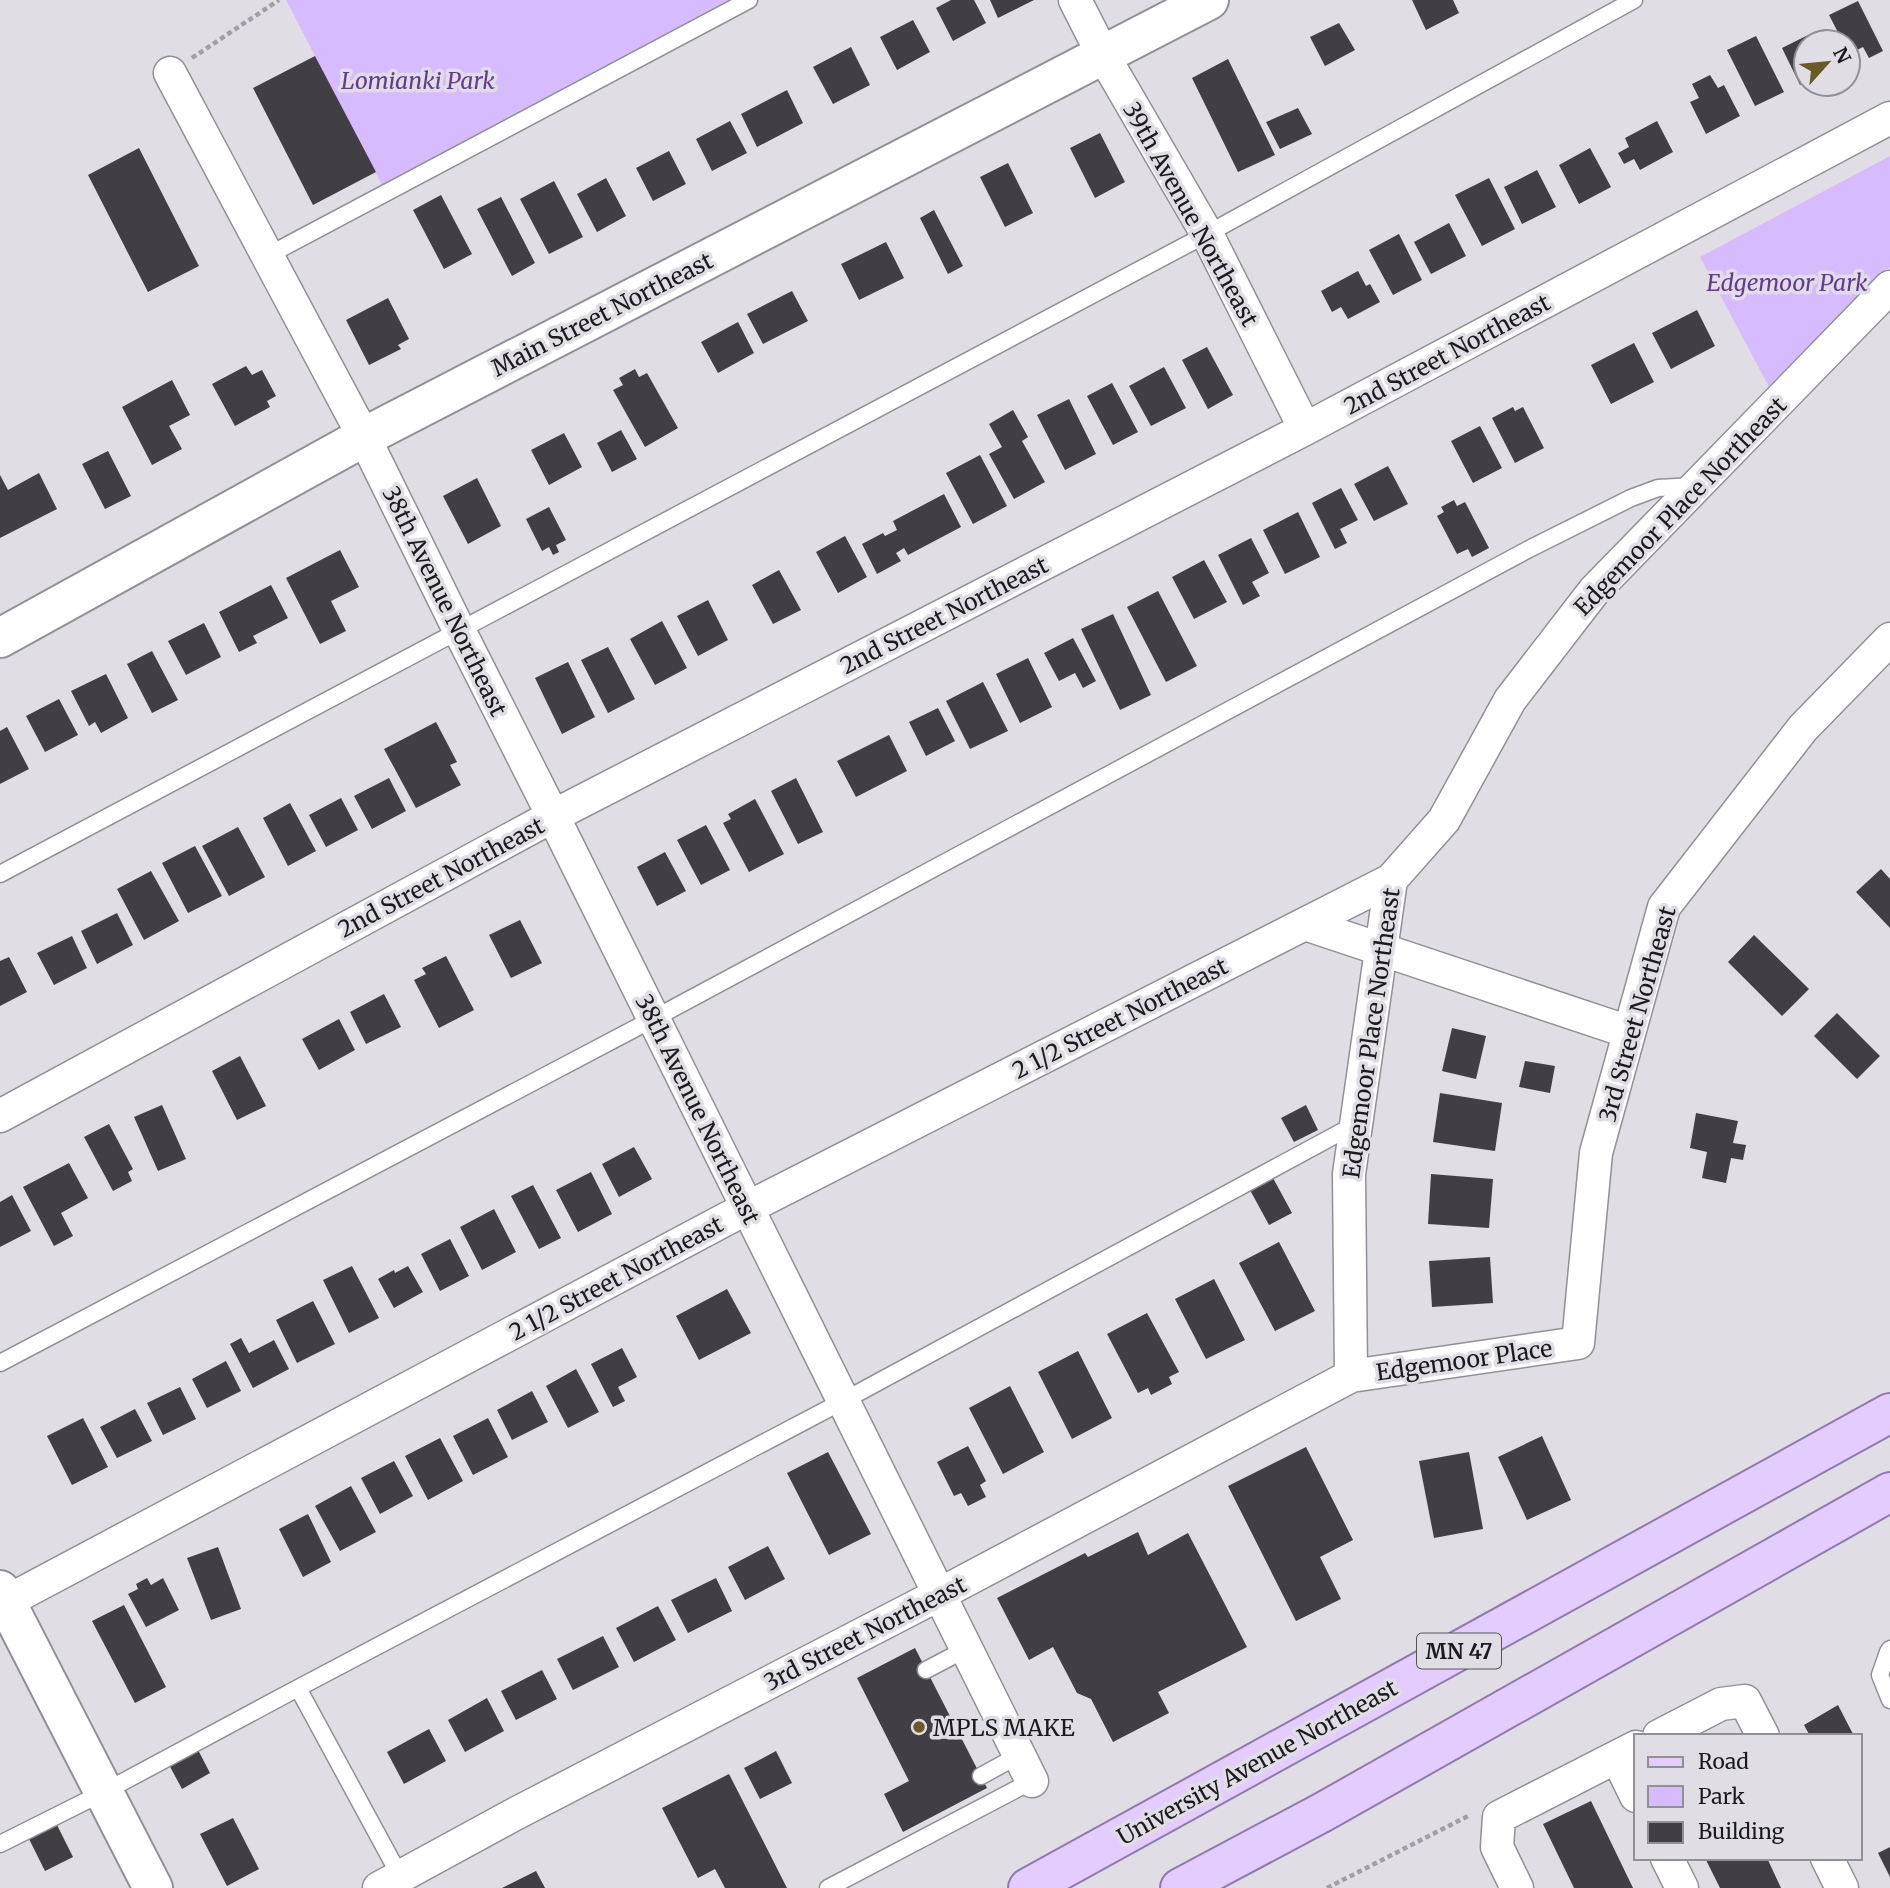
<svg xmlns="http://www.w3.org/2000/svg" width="1890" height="1888" viewBox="0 0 1890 1888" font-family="Merriweather,serif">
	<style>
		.green { fill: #d6bcff }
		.building { fill: #413f44 }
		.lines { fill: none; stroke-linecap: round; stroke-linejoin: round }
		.service-casing { stroke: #929096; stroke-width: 19 }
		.minor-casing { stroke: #929096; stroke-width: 35 }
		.tertiary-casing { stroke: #929096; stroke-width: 42 }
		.primary-casing { stroke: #8f79af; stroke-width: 42 }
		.path { stroke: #a09fa4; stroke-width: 4.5; stroke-dasharray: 5 3.5; stroke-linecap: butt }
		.service { stroke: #fff; stroke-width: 16 }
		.minor { stroke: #fff; stroke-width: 32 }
		.tertiary { stroke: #fff; stroke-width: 38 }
		.primary { stroke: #e2cdfe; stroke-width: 38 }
		.poi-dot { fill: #695a27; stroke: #e0dee4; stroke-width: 2.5 }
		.labels { text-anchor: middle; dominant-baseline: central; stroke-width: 7; stroke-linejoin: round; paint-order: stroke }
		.shield { fill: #e0dee4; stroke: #565659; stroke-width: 2 }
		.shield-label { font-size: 21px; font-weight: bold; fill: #1b1b1d }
		.park-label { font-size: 23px; font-style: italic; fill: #633b91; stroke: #e0dee4 }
		.street-label { font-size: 23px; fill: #1b1b1d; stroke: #e0dee4 }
		.poi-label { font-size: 23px; fill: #1b1b1d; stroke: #e0dee4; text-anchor: start }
	</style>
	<rect width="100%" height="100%" fill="#e0dee4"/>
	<!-- green -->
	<path class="green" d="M286,0H750L383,187Z
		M1890,156V267L1770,389L1700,257Z"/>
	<!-- building -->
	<path class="building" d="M951,0H974L986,23L953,41L936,8Z
		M990,0H1034L998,18Z
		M1412,0H1453L1459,13L1426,30Z
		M1858,1L1883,51L1869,58L1863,47L1849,54L1848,42H1843L1829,15Z
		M913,20L930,52L897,70L880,37Z
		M1339,23L1355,50L1325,66L1310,37Z
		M1812,33L1817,42H1806V82L1800,85L1782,48Z
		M1756,36L1784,92L1755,106L1727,50Z
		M851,47L870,85L833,104L813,67Z
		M315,56L376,172L313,205L253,88Z
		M1228,59L1275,155L1238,172L1192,78Z
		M1710,75L1718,88L1724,85L1740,116L1706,134L1690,102L1699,98L1692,84Z
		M787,90L803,123L757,147L741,114Z
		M1298,108L1312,134L1280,149L1266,122Z
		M730,121L747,153L712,171L696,139Z
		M1657,121L1673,152L1640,170L1634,159L1624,164L1618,153L1629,147L1625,138Z
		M1100,133L1125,182L1095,198L1070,148Z
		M139,148L199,266L148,292L88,175Z
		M1590,148L1611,187L1579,204L1559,165Z
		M669,151L686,184L653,201L636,168Z
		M1008,163L1033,213L1005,227L980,177Z
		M1537,170L1556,207L1522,224L1504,187Z
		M606,178L626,216L597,232L577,194Z
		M1489,178L1515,229L1482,246L1455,195Z
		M554,181L583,237L549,254L520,199Z
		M441,195L472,254L444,269L413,210Z
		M501,197L535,263L512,276L477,209Z
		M934,210L963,266L948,274L920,218Z
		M1449,223L1466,256L1431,274L1414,242Z
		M1399,234L1422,280L1393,295L1369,250Z
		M886,242L904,278L859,300L841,264Z
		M1358,271L1366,286L1370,284L1380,302L1348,319L1341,307L1332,312L1321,291Z
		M792,291L808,321L763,344L747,314Z
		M388,298L409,339L398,345L401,349L369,365L346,320Z
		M1697,310L1715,346L1671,369L1652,333Z
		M738,322L754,353L718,373L701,342Z
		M1634,343L1654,382L1611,404L1591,365Z
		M1207,347L1233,395L1208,409L1182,360Z
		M246,366L252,375L262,370L276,396L267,401L270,407L235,426L212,384Z
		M1164,367L1186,408L1151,426L1129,386Z
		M635,369L639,377L647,373L678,428L645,447L613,390L623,385L619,378Z
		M172,380L190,415L169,426L182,449L152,465L122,407Z
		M1112,383L1138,432L1113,445L1087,396Z
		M1069,399L1096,454L1065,470L1037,415Z
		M1513,407L1515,411L1523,407L1544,448L1515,463L1492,418Z
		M1013,410L1028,437L1022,441L1045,482L1014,499L989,454L1002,447L989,424Z
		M1480,426L1502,468L1473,483L1451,441Z
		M621,430L637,459L612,472L597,443Z
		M564,433L582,467L549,485L531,450Z
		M108,451L131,496L105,509L82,464Z
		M980,455L1007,506L973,524L946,473Z
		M1388,466L1408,504L1374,521L1354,484Z
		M39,473L57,509L0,538V475L8,490Z
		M477,478L501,526L468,544L443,496Z
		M1341,488L1358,520L1340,529L1347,543L1335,549L1312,503Z
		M944,494L961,527L908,555L904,548L896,553L901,561L877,574L862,544L883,533L885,536L897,530L893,521Z
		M1454,500L1457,506L1465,502L1489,548L1472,557L1468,549L1457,554L1437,516L1444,512L1441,507Z
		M549,507L566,540L556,545L559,552L553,555L549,547L542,551L526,519Z
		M1298,512L1320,557L1285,574L1263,530Z
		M845,536L867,577L838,593L816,552Z
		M1251,538L1269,573L1252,582L1260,596L1243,605L1218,555Z
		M340,550L359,587L331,601L346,631L320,644L286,578Z
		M1204,560L1227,602L1194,619L1172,577Z
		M779,570L801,610L773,624L752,585Z
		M271,585L288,618L253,636L257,643L239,652L219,612Z
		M1158,591L1197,666L1166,682L1127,607Z
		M708,600L728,640L698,656L677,616Z
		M1113,614L1151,695L1120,710L1081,629Z
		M662,621L687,668L655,685L630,639Z
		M204,623L221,657L186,675L168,641Z
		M1073,638L1096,681L1083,688L1075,673L1059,681L1044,653Z
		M608,647L635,699L608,713L581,660Z
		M152,651L178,700L152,713L127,664Z
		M1028,658L1052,707L1020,723L996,674Z
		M568,662L595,717L562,734L535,678Z
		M106,674L128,718L101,733L95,722L89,726L71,691Z
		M983,682L1008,731L970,749L946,701Z
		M59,699L78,735L45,752L26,716Z
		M938,708L955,741L926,756L909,722Z
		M436,722L457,762L450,765L461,785L416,808L384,749Z
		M7,727L29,769L0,784V731Z
		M889,735L907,771L856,797L837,761Z
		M389,778L406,811L372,829L354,796Z
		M796,778L823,832L798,844L771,791Z
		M341,798L358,830L326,847L309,815Z
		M755,799L784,854L749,872L723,823L731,819L728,814Z
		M290,803L316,851L288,866L263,818Z
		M706,825L730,870L701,885L677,840Z
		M238,827L265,877L229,896L202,846Z
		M195,846L222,896L188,913L162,863Z
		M665,852L686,891L657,906L637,867Z
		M1881,869L1890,879V928L1856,892Z
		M151,871L179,921L144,940L117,889Z
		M117,913L133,945L97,964L81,931Z
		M520,920L542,963L511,978L489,935Z
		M1754,935L1809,989L1782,1016L1728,962Z
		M72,936L87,968L54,985L37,953Z
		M446,956L474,1010L439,1028L414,980L426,974L422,968Z
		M9,957L27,992L0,1006V961Z
		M384,994L401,1027L366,1044L350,1012Z
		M1837,1013L1880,1056L1857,1079L1814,1036Z
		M339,1019L355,1050L319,1070L302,1039Z
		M1452,1028L1486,1036L1476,1079L1442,1071Z
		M240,1056L266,1106L237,1120L212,1071Z
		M1525,1061L1555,1066L1550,1093L1519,1087Z
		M1440,1093L1502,1103L1495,1151L1433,1142Z
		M162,1105L186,1159L158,1171L134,1117Z
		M1306,1105L1318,1130L1294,1142L1281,1118Z
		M1696,1113L1738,1121L1733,1143L1746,1145L1743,1160L1731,1158L1726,1183L1702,1178L1707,1152L1690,1148Z
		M109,1124L133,1169L128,1172L132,1181L113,1191L84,1137Z
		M634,1147L652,1179L619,1197L602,1164Z
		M69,1163L88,1198L61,1213L73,1236L54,1246L23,1187Z
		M591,1172L612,1214L578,1232L556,1190Z
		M1431,1174L1493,1179L1489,1228L1428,1224Z
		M1273,1178L1292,1213L1269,1225L1250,1190Z
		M533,1185L561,1238L539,1249L511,1196Z
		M12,1195L31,1231L0,1247V1202Z
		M494,1209L516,1252L482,1270L460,1227Z
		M450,1239L469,1276L440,1291L421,1254Z
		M1279,1242L1315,1311L1275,1331L1239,1263Z
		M1490,1257L1493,1303L1432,1307L1429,1261Z
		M352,1266L379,1318L349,1333L323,1280Z
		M408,1266L423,1292L394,1308L378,1279L394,1270L395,1273Z
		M1214,1279L1245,1340L1206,1359L1175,1299Z
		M727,1289L751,1333L699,1360L676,1316Z
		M313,1301L335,1344L297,1363L276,1320Z
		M1147,1313L1179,1372L1169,1377L1172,1384L1151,1395L1148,1388L1138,1393L1107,1334Z
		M241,1338L249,1353L274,1340L289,1369L253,1388L230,1344Z
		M622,1348L637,1377L618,1387L625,1401L613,1407L591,1364Z
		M1078,1351L1112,1418L1072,1439L1038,1372Z
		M226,1361L241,1391L207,1408L192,1379Z
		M576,1369L599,1412L568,1428L546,1386Z
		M1010,1386L1044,1452L1003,1474L969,1408Z
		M180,1387L196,1419L163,1435L147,1403Z
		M532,1391L548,1422L512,1440L497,1410Z
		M135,1409L152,1441L117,1458L100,1427Z
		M83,1418L108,1467L72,1485L47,1436Z
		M488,1418L508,1457L473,1475L453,1436Z
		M1542,1436L1571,1500L1527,1520L1498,1457Z
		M440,1438L463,1481L428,1500L405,1456Z
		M968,1446L986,1481L980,1485L986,1497L968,1506L961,1493L954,1496L937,1462Z
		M1306,1447L1353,1540L1320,1557L1341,1599L1296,1621L1228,1486Z
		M828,1452L871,1534L829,1555L787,1473Z
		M1469,1452L1483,1529L1434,1538L1419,1461Z
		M394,1461L413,1496L380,1514L361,1478Z
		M351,1486L376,1532L340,1551L315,1506Z
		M308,1514L331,1562L303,1577L279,1529Z
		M1138,1532L1148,1555L1188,1533L1247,1647L1158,1692L1169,1713L1113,1742L1091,1699L1077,1693L1053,1647L1029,1660L997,1598L1085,1553L1088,1557Z
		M768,1546L785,1579L745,1600L728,1567Z
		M218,1547L241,1609L211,1620L187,1558Z
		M147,1578L151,1585L163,1578L179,1610L146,1627L128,1594L138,1589L136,1584Z
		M716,1578L732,1611L688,1633L671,1600Z
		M124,1605L166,1687L135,1703L92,1621Z
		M658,1606L676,1640L634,1662L616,1628Z
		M603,1636L619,1667L573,1690L557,1659Z
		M915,1648L987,1788L903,1832L884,1794L909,1781L857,1678Z
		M542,1670L557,1699L516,1720L501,1691Z
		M487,1698L504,1731L465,1752L448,1720Z
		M1838,1705L1854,1736H1810L1804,1725Z
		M429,1729L446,1761L404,1784L387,1752Z
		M196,1746L210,1773L182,1789L167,1761Z
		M776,1751L792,1783L760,1799L744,1768Z
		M729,1774L787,1888H725L715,1869L698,1878L662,1808Z
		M1591,1801L1633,1888H1574L1543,1824Z
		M233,1818L259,1869L227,1886L200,1834Z
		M57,1825L73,1857L45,1871L29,1839Z
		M1890,1847V1877L1878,1853Z
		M1705,1858H1767L1781,1888H1720Z
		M536,1871L545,1888H502Z"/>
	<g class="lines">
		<defs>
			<path id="service" d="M267,256L749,0
				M0,874L1207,234L1634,0
				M0,1363L653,1019L1531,548L1631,498L1658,488L1695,486
				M1890,1649L1888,1652L1880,1675L1890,1700
				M926,1670L966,1649
				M298,1688L400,1876
				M981,1776L1019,1755
				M0,1844L104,1792L298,1688L843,1401L1356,1124
				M828,1888L1032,1781"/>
			<path id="minor" d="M1075,0L1103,55L1207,234L1305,429
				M170,73L364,437L459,630L553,816L1032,1781
				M1305,924L1629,1032
				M0,1116L553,816L1305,429L1890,118
				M1351,1376L1349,1174L1391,880L1444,820L1510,700L1594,591L1890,287
				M0,1605L747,1208L1391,880
				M1659,1736L1721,1704L1745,1701L1763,1736
				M1617,1757L1636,1796
				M1667,1858L1682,1888
				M1827,1858L1842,1888
				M379,1888L513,1815L940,1594L1351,1376L1578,1343L1596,1153L1664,907L1803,728L1890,639
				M1517,1888L1497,1847L1499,1817L1636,1747"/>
			<path id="tertiary" d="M0,638L364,437L1209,0
				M0,1590L153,1888"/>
			<path id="primary" d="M1028,1888L1890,1413
				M1180,1888L1323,1812L1890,1492"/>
		</defs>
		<!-- service casing -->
		<use href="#service" class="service-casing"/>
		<!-- minor casing -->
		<use href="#minor" class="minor-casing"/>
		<!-- tertiary casing -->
		<use href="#tertiary" class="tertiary-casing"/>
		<!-- primary casing -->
		<use href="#primary" class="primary-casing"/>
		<!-- path -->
		<path class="path" d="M192,58L279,0
			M1327,1888L1470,1815"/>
		<!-- service -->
		<use href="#service" class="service"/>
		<!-- minor -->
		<use href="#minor" class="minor"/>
		<!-- tertiary -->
		<use href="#tertiary" class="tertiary"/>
		<!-- primary -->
		<use href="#primary" class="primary"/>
	</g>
	<!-- markers -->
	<circle class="poi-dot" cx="919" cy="1727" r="7"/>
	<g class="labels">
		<!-- shield labels -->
		<rect class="shield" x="1417" y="1633.5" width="84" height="35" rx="5"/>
		<g class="shield-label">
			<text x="1459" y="1651">MN 47</text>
		</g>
		<!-- park labels -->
		<g class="park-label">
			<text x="418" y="80">Lomianki Park</text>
			<text x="1787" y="282">Edgemoor Park</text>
		</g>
		<!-- street labels -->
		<g class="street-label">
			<text transform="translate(1191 214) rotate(61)">39th Avenue Northeast</text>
			<text transform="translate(602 314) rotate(-27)">Main Street Northeast</text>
			<text transform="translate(1447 354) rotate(-28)">2nd Street Northeast</text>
			<text transform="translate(1680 506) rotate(-46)">Edgemoor Place Northeast</text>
			<text transform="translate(445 601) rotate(64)">38th Avenue Northeast</text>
			<text transform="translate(944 615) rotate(-27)">2nd Street Northeast</text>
			<text transform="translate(441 877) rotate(-28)">2nd Street Northeast</text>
			<text transform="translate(1637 1014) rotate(-74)">3rd Street Northeast</text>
			<text transform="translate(1120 1018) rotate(-27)">2 1/2 Street Northeast</text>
			<text transform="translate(1371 1033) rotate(-82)">Edgemoor Place Northeast</text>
			<text transform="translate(698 1109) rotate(64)">38th Avenue Northeast</text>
			<text transform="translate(616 1278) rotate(-28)">2 1/2 Street Northeast</text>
			<text transform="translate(1464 1360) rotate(-8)">Edgemoor Place</text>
			<text transform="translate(865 1633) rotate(-27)">3rd Street Northeast</text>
			<text transform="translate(1257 1762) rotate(-29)">University Avenue Northeast</text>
		</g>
		<!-- poi labels -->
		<g class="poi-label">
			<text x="933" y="1727">MPLS MAKE</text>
		</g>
	</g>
	<!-- legend -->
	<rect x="1634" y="1734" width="228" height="126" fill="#e0dee4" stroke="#919094" stroke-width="2"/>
	<rect x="1648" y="1757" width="35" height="10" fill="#e2cdfe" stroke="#919094" stroke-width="2"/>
	<text x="1698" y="1769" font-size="21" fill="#1b1b1d">Road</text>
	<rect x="1648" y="1786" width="35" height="21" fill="#d6bcff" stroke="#919094" stroke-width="2"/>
	<text x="1698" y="1804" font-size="21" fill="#1b1b1d">Park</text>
	<rect x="1648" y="1822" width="35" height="21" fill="#413f44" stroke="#919094" stroke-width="2"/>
	<text x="1698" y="1839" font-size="21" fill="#1b1b1d">Building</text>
	<!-- north arrow -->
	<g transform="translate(1827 63) rotate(63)"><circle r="33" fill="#e0dee4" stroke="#919094" stroke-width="2"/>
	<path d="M0-5L12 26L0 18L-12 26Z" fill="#695a27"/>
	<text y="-10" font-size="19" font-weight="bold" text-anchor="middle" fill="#1b1b1d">N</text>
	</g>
</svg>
